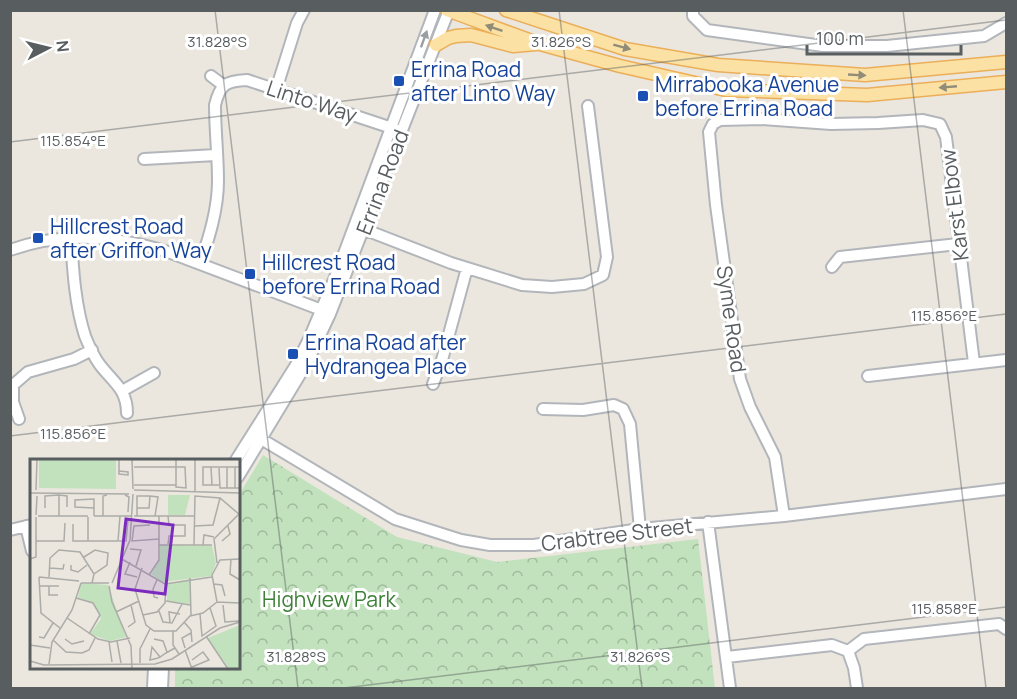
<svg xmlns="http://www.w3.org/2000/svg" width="1017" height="699" viewBox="0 0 1017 699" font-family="Manrope,sans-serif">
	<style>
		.forest { fill: url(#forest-crowns) }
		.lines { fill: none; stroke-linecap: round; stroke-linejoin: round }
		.minor-casing { stroke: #b2b6ba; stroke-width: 14 }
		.major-casing { stroke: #ebae59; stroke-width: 15 }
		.minor { stroke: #fff; stroke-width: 10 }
		.major { stroke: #fbe2a4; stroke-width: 12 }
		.oneway { fill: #918c78 }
		.oneway2 { fill: #9b9ea0 }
		.ticks { fill: none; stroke: #585d60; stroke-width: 1.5; stroke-opacity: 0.45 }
		.transit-dot { fill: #1a4fb4; stroke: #fff; stroke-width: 2 }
		.labels { text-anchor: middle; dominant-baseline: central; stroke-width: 6; stroke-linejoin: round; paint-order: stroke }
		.transit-label { font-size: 21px; fill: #164399; stroke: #fff; text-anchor: start }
		.street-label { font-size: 21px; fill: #585d60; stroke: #fff }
		.park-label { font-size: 21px; fill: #3d8037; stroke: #fff }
		.inset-road { fill: none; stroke: #acaca8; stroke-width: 1.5 }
		.view { fill: #7b2cbf; fill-opacity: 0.15; stroke: #7b2cbf; stroke-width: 3 }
		.inset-edge { fill: none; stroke: #585d60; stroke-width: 3 }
		.ticks-label { font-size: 15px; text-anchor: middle; fill: #585d60; stroke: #fff; stroke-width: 6; stroke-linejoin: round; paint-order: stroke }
	</style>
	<defs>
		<pattern id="forest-crowns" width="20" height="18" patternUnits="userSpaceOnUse" patternTransform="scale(1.5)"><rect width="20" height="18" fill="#c1e2bc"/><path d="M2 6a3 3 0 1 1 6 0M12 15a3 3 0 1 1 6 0" fill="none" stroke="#a0ba9c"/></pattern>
	</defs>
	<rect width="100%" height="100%" fill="#ebe7df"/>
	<!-- forest -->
	<path class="forest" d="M263,455L397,537L497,562L698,539L715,688H175V668H238L239,495Z"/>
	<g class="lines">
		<defs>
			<path id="minor" d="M693,10V16L707,30L823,46H887L984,36L1006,23
				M211,76L223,85
				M276,90L297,23L304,10
				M144,159L216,155
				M358,227L451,263L522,285L552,287L584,284L603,275L607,257L588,106
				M71,238C73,270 75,305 85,336C89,346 94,357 100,365C113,382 127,389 127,413
				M10,250C63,231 119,236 171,253L327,312
				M200,264C209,238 218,209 218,181C218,155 215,130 215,105C220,84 226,81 247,80L398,130
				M832,267L840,257L958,244
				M868,376L1006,360
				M433,384L442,360L467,268
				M122,391L154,373
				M543,409L583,410L614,405L623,409L630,424L640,529
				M19,419L13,402V385L28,372L74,359L92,350
				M253,434L395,519L461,540L490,545H534L640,529L784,516L1006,489
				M236,460L296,365L309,339L336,275L435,10
				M238,477L307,363L330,314L449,10
				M784,516L775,457L750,407L740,379L716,205L709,132L713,124L720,120L761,119L831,124L878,123L923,120L940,124L946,137L974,363
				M708,522L730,688
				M26,526L32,551
				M10,530L31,525
				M848,651L864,639L999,624L1006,629
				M727,657L832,645L848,651L854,668L857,688
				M153,688L154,668
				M162,688L163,668"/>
			<path id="major" d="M447,10L540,44L620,66L726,90L867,95L1006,82
				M506,10L625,49L718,65L865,75L1006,62
				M436,45L448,38L456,36L471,35L513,46L536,44"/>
		</defs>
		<!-- minor casing -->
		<use href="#minor" class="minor-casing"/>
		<!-- major casing -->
		<use href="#major" class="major-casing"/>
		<!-- minor -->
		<use href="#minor" class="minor"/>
		<!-- major -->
		<use href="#major" class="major"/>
	</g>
	<!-- one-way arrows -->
	<defs><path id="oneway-solid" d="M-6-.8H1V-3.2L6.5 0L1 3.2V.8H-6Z" transform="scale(1.5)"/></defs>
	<g class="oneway">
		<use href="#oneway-solid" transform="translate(494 28) rotate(-161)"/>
		<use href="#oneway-solid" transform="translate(622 47) rotate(15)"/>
		<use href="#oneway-solid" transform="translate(857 75) rotate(3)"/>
		<use href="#oneway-solid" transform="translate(948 87) rotate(175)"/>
	</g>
	<use class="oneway2" href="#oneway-solid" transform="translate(424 39) rotate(-70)"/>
	<!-- ticks -->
	<path class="ticks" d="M215,10L298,688M559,10L642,688M903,10L986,688M10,142L1006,20M10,436L1006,314M344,688L1006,607"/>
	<!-- markers -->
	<g class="transit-dot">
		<rect x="393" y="75" width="12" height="12" rx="3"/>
		<rect x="637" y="90" width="12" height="12" rx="3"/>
		<rect x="32" y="232" width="12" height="12" rx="3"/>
		<rect x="244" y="268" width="12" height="12" rx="3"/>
		<rect x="287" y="348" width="12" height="12" rx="3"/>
	</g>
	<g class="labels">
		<!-- transit labels -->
		<g class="transit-label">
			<text x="411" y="69">Errina Road<tspan x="411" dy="24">after Linto Way</tspan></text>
			<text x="655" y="84">Mirrabooka Avenue<tspan x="655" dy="24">before Errina Road</tspan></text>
			<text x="50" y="226">Hillcrest Road<tspan x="50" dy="24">after Griffon Way</tspan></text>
			<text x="262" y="262">Hillcrest Road<tspan x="262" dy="24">before Errina Road</tspan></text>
			<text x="305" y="342">Errina Road after<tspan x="305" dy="24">Hydrangea Place</tspan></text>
		</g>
		<!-- street labels -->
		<g class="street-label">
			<text transform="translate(312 101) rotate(18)">Linto Way</text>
			<text transform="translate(382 182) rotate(-69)">Errina Road</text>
			<text transform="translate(954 205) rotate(-97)">Karst Elbow</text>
			<text transform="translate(732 319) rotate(82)">Syme Road</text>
			<text transform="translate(617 534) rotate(-7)">Crabtree Street</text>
		</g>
		<!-- park labels -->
		<g class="park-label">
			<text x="329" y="599">Highview Park</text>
		</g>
	</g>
	<!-- overview -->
	<g transform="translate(30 459)">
		<rect width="210" height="210" fill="#ebe7df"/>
		<path d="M86,1V30L9,29V1ZM138,36H160L155,56H138ZM130,86L182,87L186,104L181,117L132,123L121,115L130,100ZM160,120V145L137,142V125ZM51,124L78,126L96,178L80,182L60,175L71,160L64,144L48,139ZM210,166V210H199L178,179Z" fill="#c1e2bc"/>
		<path d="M164,88H175L176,110H165Z" fill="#c1e2bc"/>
		<path class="inset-road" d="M102,0L103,30M104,8H155L156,29L146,28V0M181,8L182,26M197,8V29M205,8V29M189,9L190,29H210M89,12L98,13V16L89,15V0M104,26H146M189,26H173V8H210M6,31L7,0M104,31L210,34M165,32V1M0,34L99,35M95,36L99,38L98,53M120,37L128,38L125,57M15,49V37L29,36M107,49H119L120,37H107V57M6,56L7,37M8,57H58M29,57V36L37,37V48M64,57V40L45,41V48L64,49M64,57H102M73,57V37L77,36M104,57H165M43,65V82H88L90,57M120,66L104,67L102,82L129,80M165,67L183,66L190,39M6,82H34L35,64M58,82V58M89,82H96L98,61M192,82L200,75L198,67M138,85L139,77H155V66H139L138,57M129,86H182M164,86L165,37L190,39L210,56M173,86L174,76L184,78M100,90L111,91L106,107M54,98L65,91L78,94L77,106L64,115L62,124M90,99L135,125L182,118M0,100L6,98V58M201,100L200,115L210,121M210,100L190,101L182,116L187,143L210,144M100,103L95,115L107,118M187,104L184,80L209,55M41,106V111L48,113L57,106M20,109L33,110L34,105M112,109L105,130L116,166L124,172H146L160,157L173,154L187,143M119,116L129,101V57M9,118L11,154L30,169M9,118L49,122M19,118L20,99L29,91L50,93L64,115M160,119L161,156M127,121L123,130L124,138L128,139M51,124H79M82,124L100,81L103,35M184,125L192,126L195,137M10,127H29M19,127V136H28M79,127L82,143L101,187L102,210M46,139L63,144L70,156L59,175M136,142L160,146M193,146L195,163L209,162M129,152L133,163L142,164L152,145M86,153L109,142M170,155L172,177L186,167L180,149M113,156L127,153L135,144L136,124M37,159L68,180L81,183L100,179M154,163L161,171L162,183M140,164L139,153L150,155M98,168L105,163L101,146M143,172V186L149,195M176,177L198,210M9,178L14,179L23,164M35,180L42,185L54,182M124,180L133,182L137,193M23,181L36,193L52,194L59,191L65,179M87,182L91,204M79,183L82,203M0,186L20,189M155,189L152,179L161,174M155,191L162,210M130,198L122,188L120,201L128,199L130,198L136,194L145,189M162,201L173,193L179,201L162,208M0,202L14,206L125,205L142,200L190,169L210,163M110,204V190L120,170M19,205L22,183L42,151L51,124"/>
		<path class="view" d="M96,60L143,66L135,135L88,129Z"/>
		<rect width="210" height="210" class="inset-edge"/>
	</g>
	<g class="ticks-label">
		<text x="217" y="47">31.828°S</text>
		<text x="561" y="47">31.826°S</text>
		<text x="73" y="146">115.854°E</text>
		<text x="944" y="321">115.856°E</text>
		<text x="73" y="439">115.856°E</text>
		<text x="944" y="614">115.858°E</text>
		<text x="296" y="662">31.828°S</text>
		<text x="640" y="662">31.826°S</text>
	</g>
	<!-- border -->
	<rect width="1017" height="699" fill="none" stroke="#585d60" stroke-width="24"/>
	<!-- north arrow -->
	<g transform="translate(48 48) rotate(83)" stroke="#ffffff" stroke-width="4.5" paint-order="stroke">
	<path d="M0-4.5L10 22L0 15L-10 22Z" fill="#585d60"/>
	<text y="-9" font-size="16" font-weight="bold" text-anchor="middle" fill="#585d60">N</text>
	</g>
	<!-- scale -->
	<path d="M807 45v9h154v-9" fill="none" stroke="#585d60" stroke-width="3"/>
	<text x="816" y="45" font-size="18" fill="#585d60" stroke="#ffffff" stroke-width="4.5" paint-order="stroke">100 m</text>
</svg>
